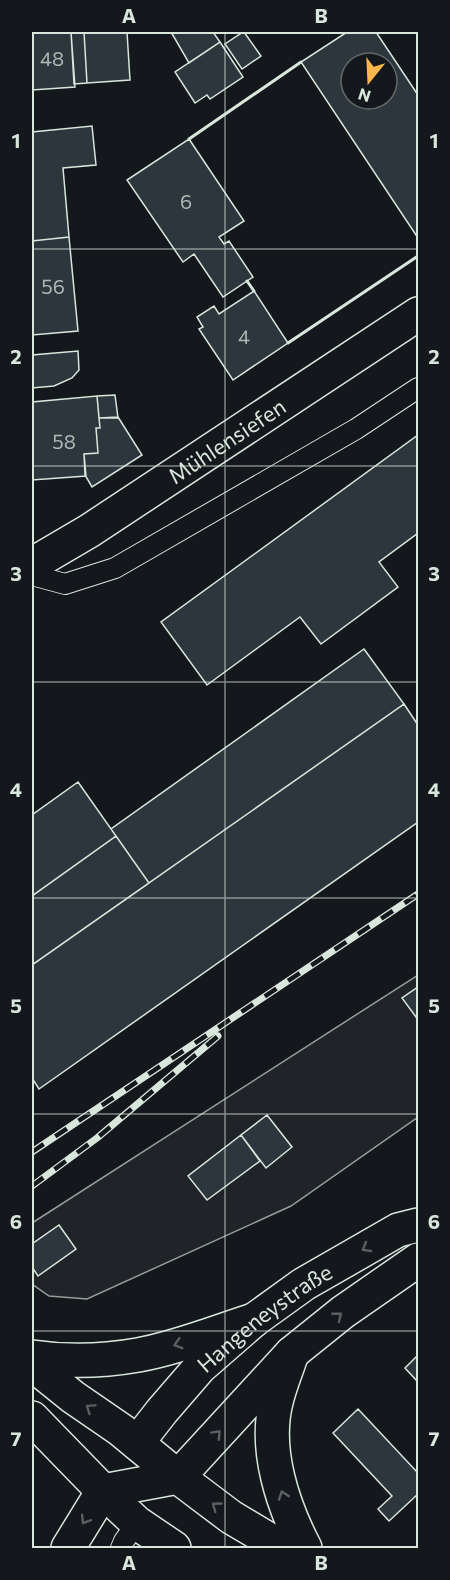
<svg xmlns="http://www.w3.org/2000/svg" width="450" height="1580" viewBox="0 0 450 1580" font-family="Commissioner,sans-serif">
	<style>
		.garden { fill: #202428; stroke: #939e99; stroke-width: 1.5 }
		.building { fill: #2c363c; stroke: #d8e6dc; stroke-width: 1.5; fill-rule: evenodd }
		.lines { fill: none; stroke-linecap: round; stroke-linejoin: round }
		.lane-casing { stroke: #d8e6dc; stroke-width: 22 }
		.street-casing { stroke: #d8e6dc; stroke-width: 36 }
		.secondary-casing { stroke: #d8e6dc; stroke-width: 36 }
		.highway-casing { stroke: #d8e6dc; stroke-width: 36 }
		.lane { stroke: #14181c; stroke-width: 20 }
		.street { stroke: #14181c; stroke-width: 33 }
		.secondary { stroke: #14181c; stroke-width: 33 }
		.highway { stroke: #14181c; stroke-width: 33 }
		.rail-casing { stroke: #d8e6dc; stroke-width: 7 }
		.rail { stroke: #14181c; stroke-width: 4.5; stroke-dasharray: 14; stroke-linecap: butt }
		.wall { stroke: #d8e6dc; stroke-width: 3 }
		.oneway { stroke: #59605f }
		.grid { fill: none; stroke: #d8e6dc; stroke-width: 1.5; stroke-opacity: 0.55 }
		.labels { text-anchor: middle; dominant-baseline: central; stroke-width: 4.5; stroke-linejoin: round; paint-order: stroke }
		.number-label { font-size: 20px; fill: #adbab4 }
		.street-label { font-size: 22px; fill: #d8e6dc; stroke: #14181c }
		.neatline { fill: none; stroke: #d8e6dc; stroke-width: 2 }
		.grid-label { font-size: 20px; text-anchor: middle; font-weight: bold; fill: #d8e6dc }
	</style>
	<rect width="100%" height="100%" fill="#14181c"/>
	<!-- garden -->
	<path class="garden" d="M418,975V1117L291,1206L87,1299L49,1296L32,1284V1223Z"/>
	<!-- building -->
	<path class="building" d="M32,32H71L75,87L32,90Z
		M71,32H84L87,83L74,84Z
		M84,32H127L130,80L87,83Z
		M171,32H213L220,42L189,63Z
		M243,32H244L261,56L242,69L225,44Z
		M347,32H376L418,95V238L301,62ZM351,63H387V99H351Z
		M220,42L243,77L210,99L207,95L195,103L175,72Z
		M92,126L96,165L63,168L69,237L32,241V132Z
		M189,139L244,221L219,237L224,244L229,241L253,277L223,297L194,254L183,262L127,180Z
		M69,237L78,331L32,335V241Z
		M254,291L288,343L233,380L199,329L203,327L197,317L214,306L219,314Z
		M78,351L79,370L72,378L54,386L32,388V355Z
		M115,395L118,418H99L97,396Z
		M97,396L100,428H96L98,453L84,454L86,476L32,480V402Z
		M118,417L142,455L92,487L85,475L84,454L98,453L96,428H100L99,418Z
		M418,435V533L379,562L398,587L321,644L300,617L207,685L161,622Z
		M364,649L404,704L149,883L111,829Z
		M404,704L418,725V822L39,1089L32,1078V965Z
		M78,782L116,836L32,896V815Z
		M116,836L149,883L32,965V896Z
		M418,987V1015L416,1017L402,998Z
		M267,1115L292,1147L266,1168L241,1135Z
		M241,1135L260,1161L207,1200L188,1176Z
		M59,1225L76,1249L38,1276L32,1267V1244Z
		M418,1355V1382L405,1368Z
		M358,1409L418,1473V1494L389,1521L378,1509L392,1496L333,1433Z"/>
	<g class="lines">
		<defs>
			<path id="lane" d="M32,575L65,584L115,568L356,429L418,388
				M121,1548L124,1541L137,1523"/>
			<g id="street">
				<path id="s1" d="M32,563L43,558L89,531L418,314"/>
				<path id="s2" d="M137,1443L162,1411L200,1367L254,1320L304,1284L398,1230L418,1225"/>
				<path d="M178,1477L292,1353L343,1312L418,1260"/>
			</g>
			<path id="secondary" d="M292,1353C287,1369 280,1385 276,1402C264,1450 283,1506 305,1548
				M32,1357C66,1362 104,1361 138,1355C177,1348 216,1332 254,1320
				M32,1364L73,1397L121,1430L178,1477L231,1517L283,1548
				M32,1418L103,1491L137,1523L174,1548
				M103,1491L178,1477"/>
			<path id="highway" d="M68,1548L103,1491"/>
		</defs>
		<!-- lane casing -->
		<use href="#lane" class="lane-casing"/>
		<!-- street casing -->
		<use href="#street" class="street-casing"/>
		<!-- secondary casing -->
		<use href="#secondary" class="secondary-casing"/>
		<!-- highway casing -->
		<use href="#highway" class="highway-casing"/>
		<!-- lane -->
		<use href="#lane" class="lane"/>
		<!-- street -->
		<use href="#street" class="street"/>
		<!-- secondary -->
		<use href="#secondary" class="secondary"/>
		<!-- highway -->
		<use href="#highway" class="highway"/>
		<defs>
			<path id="rail" d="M32,1152L418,894
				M32,1186L97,1138L218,1036"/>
		</defs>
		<!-- rail casing -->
		<use href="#rail" class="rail-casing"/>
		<!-- rail -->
		<use href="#rail" class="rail"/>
		<!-- wall -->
		<path class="wall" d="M189,139L301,62
			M247,281L254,291
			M288,343L418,256"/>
	</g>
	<!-- one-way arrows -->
	<defs><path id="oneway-chevron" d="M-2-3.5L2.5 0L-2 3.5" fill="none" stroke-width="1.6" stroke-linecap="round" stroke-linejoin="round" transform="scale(1.5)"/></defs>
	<g class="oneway">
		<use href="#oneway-chevron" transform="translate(366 1248) rotate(150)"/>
		<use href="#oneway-chevron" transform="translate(338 1316) rotate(-39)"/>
		<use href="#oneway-chevron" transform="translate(178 1344) rotate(164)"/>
		<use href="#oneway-chevron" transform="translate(90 1408) rotate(-146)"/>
		<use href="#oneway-chevron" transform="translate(217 1434) rotate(-47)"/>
		<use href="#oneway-chevron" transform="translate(283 1495) rotate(-109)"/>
		<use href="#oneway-chevron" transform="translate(216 1506) rotate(-144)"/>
		<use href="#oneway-chevron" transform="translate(85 1520) rotate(121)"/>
	</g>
	<!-- grid -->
	<path class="grid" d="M225,32V1548M32,249H418M32,466H418M32,682H418M32,898H418M32,1114H418M32,1331H418"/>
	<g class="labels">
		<!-- number labels -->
		<g class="number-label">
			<text x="52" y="58">48</text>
			<text x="186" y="201">6</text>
			<text x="53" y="286">56</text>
			<text x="244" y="336">4</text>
			<text x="64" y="441">58</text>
		</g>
		<!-- street labels -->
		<g class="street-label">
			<text stroke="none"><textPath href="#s1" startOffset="230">Mühlensiefen</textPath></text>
			<text stroke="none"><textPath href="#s2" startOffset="180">Hangeneystraße</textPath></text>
		</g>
	</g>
	<!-- border -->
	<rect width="450" height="1580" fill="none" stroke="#14181c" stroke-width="66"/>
	<!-- north arrow -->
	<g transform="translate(369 81) rotate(198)"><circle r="28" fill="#14181c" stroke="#626a69" stroke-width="1.5"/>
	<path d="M0-4.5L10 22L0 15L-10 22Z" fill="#ffb74d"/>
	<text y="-9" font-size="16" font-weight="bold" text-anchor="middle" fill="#d8e6dc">N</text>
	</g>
	<rect x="33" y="33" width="384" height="1514" class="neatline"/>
	<g class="grid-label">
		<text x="129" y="23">A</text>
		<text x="321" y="23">B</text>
		<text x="16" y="148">1</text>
		<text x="434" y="148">1</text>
		<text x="16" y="364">2</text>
		<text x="434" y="364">2</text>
		<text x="16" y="581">3</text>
		<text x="434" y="581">3</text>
		<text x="16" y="797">4</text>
		<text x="434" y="797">4</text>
		<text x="16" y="1013">5</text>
		<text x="434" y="1013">5</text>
		<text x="16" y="1229">6</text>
		<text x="434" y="1229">6</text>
		<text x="16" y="1446">7</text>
		<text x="434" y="1446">7</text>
		<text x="129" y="1570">A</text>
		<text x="321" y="1570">B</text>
	</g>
</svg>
